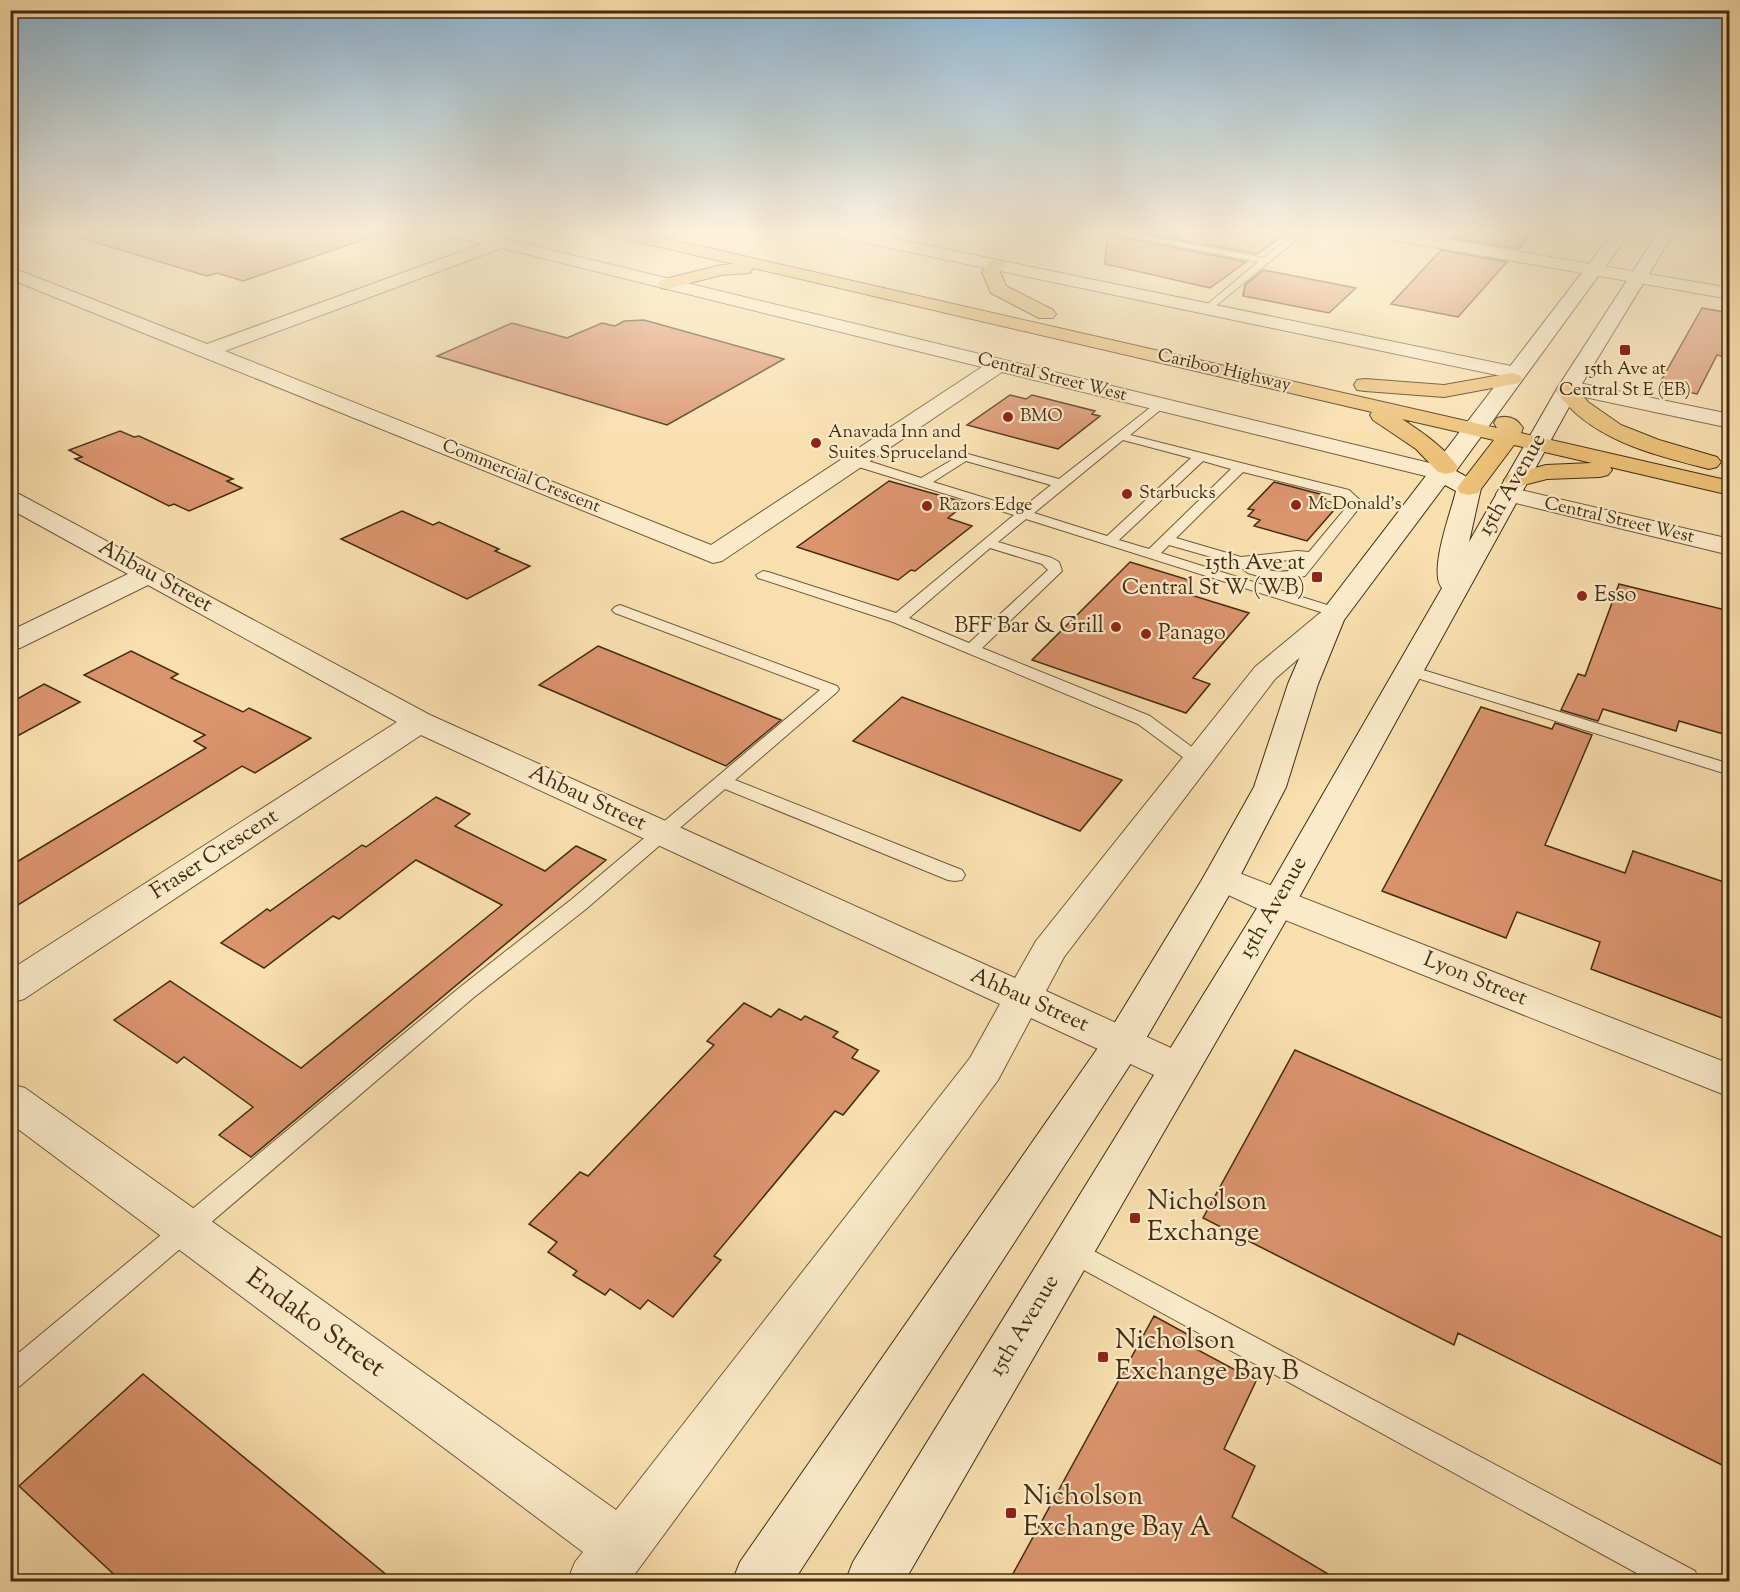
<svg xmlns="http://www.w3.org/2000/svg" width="1740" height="1592" viewBox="0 0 1740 1592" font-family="'Sorts Mill Goudy',serif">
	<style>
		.building { fill: #da946e; stroke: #432b12; stroke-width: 1.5 }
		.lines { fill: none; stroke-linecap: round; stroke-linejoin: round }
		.service-casing { stroke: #705839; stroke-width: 2 }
		.minor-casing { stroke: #705839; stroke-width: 2 }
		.secondary-casing { stroke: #432b12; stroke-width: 2 }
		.trunk-casing { stroke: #432b12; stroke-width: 2 }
		.service { fill: #fbeaca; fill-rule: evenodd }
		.minor { fill: #fbeaca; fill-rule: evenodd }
		.secondary { fill: #fbeaca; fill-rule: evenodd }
		.trunk { fill: #ecc077; fill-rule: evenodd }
		.poi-dot { fill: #8f2418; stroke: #fbeaca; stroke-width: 2 }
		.labels { text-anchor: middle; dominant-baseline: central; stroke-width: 4.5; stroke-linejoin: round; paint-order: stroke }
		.far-poi-label { font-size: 18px; fill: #432b12; stroke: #fbeaca; text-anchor: start }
		.far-street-label { font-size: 18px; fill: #432b12; stroke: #fbeaca }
		.street-label { font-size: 22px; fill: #432b12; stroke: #fbeaca }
		.poi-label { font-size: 22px; fill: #432b12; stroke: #fbeaca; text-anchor: end }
		.near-poi-label { font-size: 27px; fill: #432b12; stroke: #fbeaca; text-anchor: start }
		.near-street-label { font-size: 27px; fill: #432b12; stroke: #fbeaca }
	</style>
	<rect width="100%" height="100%" fill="#f9dfae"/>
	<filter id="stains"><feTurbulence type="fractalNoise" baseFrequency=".00333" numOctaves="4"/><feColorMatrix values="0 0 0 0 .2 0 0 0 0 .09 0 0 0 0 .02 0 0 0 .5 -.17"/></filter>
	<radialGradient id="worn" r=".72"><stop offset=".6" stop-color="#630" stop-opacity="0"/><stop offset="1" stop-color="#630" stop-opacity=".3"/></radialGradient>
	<!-- building -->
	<path class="building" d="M86,231H373L374,236L243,281L217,273L207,276L84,239Z
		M1133,231H1289L1257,254Z
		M1459,231H1535L1518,249L1452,238Z
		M1107,234L1246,262L1210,288L1105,264Z
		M1441,250L1507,262L1458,317L1391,304Z
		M1263,270L1356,288L1329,313L1243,296L1245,285Z
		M1702,308L1730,313V358L1717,355L1697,394L1658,386Z
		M644,320L784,359L667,425L437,356L512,323L567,338L602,323L615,326L624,321Z
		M1010,395L1026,399L1032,395L1095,411L1092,414L1100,416L1058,449L967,425Z
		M120,431L134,437L139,436L233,479L227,481L242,488L189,511L174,504L169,506L75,459L82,457L69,450Z
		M889,481L967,503L948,518L972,526L915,571L911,570L898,580L797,547Z
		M1274,482L1320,494L1335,509L1307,541L1254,526L1260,520L1248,516L1254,510L1248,509Z
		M402,511L433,525L439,522L499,549L495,551L530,566L467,599L341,539Z
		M1130,562L1192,581L1181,592L1249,613L1193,678L1210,684L1186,713L1032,660Z
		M1619,584L1730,611V736L1679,721L1676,731L1603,709L1598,721L1561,710L1578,674L1585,676Z
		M598,646L781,720L726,766L539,685Z
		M131,651L178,674L171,678L243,712L249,708L311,738L255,773L242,766L10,910V866L206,748L194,741L205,735L84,675Z
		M44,684L80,702L10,740V703Z
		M902,697L1122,780L1080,831L853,741Z
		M1481,707L1552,729L1555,723L1592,735L1545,845L1625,873L1633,851L1730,884V1021L1591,969L1600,942L1517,912L1506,938L1382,891Z
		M436,797L470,814L455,826L545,871L576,846L606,860L251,1157L219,1135L253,1107L184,1057L177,1063L114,1020L170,981L301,1068L502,905L416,860L339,919L333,916L264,968L221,943L267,909L270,911L362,845L366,847Z
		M744,1003L771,1017L779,1009L801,1020L805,1016L838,1032L833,1037L858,1050L852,1058L879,1071L843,1115L835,1111L714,1256L721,1260L673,1317L648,1300L640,1309L610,1289L605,1295L573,1275L577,1271L548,1252L557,1242L529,1224L580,1172L588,1176L714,1045L707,1041Z
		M1295,1050L1730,1241V1469L1458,1333L1454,1345L1203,1218Z
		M1154,1316L1200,1341L1196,1349L1256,1381L1224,1449L1255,1466L1232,1517L1340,1581H1009Z
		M143,1374L394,1581H121L19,1486Z"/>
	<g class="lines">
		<defs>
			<path id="service" d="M10,231L30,233L56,231L30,239L10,233Z
				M1103,231H1122L1264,258L1297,231H1307L1207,313L1202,310L1203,308L1258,262Z
				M1160,400L1164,401V407L1130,435L1349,490L1363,503L1305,576L1285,580L1269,579L1248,573L1236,564L1169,545L1161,553L1340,609L1343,612L1340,615H1330L1026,519L998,542L1052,558L1059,562L1062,571L982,648L1150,716L1204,756L1207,760L1204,764H1192L1138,724L893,622L758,578L756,575L763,571L768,572L896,613L1014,515L849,464L848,461L849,458H859L921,478L964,453L1059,479ZM1123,440L1191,458L1107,536L1034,513ZM966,461L1051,485L1021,509L933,482ZM1203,461L1231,469L1149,549L1119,540ZM1243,472L1339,496L1349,504L1309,552L1297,551L1241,557L1176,538ZM990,548L1042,564L1048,570L969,643L909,618ZM1297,559L1303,560L1295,570C1280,573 1267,572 1254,564Z
				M620,605L837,686L839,689L837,692L735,780L962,870L965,875L962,880L955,881L948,880L725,789L586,909L473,998L20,1386L10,1390V1360L459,988L572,899L820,690L615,613L612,610L615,607Z
				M1410,666L1730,764V775L1404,674L1402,671Z
				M1071,1239L1695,1571L1699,1582H1653L1062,1258L1058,1250L1062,1242Z"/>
			<path id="minor" d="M444,231H472L1442,466L1450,468L1454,473L1450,478L1442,480L1002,372L722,561L713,563L10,279V267L207,344L482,244L446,235ZM502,248L982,367L711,545L225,351Z
				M825,231H857L1516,367L1523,369L1526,373L1523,377L1516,379L833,236L827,235Z
				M1363,231H1399L1730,288V299L1371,236L1365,235Z
				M1569,381L1730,414V428L1561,392L1558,387L1561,382Z
				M1508,487L1730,539V555L1499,499L1496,494L1499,489Z
				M10,492L19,494L430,715L1015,978L1036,941L1255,667L1320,613L1330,611L1340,613L1344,619L1275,679L1064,957L1046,991L1193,1058L1199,1069L1193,1080L1179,1085L1165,1080L1031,1018L998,1080L629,1582H567L575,1562L583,1552L10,1123V1084L25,1088L616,1510L970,1058L1000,1004L421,735L24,999L10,1003V970L397,722L148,585L20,648L10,650V631L128,574L10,509Z
				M1221,866L1730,1064V1097L1265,912L1209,886L1203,878L1209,870Z"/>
			<path id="secondary" d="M1614,231H1631L1456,471L1478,483L1481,488L1469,542L1558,387L1659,231H1675L1580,387L1296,903L904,1582H845L853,1562L1262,900L1442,588C1428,572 1451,512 1456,491L1445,485L1344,620L1318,684L1286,787L1239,878L1137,1054L793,1582H732L740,1562L1109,1032L1203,878L1254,787L1288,684L1316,619Z"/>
			<path id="trunk" d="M605,231H634L1497,428L1494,423L1497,418C1508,415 1517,418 1523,428L1521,433L1730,481V495L1610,467L1612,470L1608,475L1600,477L1547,479L1516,487L1508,485L1504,480L1508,475L1546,465L1592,463L1514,445L1478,493L1469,495L1460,493L1457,488L1494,440L1402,419C1423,433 1443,446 1458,467L1454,472L1446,474L1438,472L1416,449L1373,420L1370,415L1372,412L753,268L750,273L721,275L667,289L661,288L658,284L661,280L721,265L734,264L607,235Z
				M996,260L1002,261L1005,265L1000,272L1006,286L1053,310L1056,314L1053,318H1039L991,293L982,272L990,261Z
				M1512,373L1519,375L1523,379L1519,383L1444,397L1365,391L1357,390L1354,385L1357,380L1365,379L1444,385Z
				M1567,385L1575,386L1588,402L1621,425L1659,440L1717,457L1721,462L1717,467L1709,469C1654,455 1590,440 1556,391L1559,386Z"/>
		</defs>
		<!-- service casing -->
		<use href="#service" class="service-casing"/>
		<!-- minor casing -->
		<use href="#minor" class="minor-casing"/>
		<!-- secondary casing -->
		<use href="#secondary" class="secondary-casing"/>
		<!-- trunk casing -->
		<use href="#trunk" class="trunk-casing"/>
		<!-- service -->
		<use href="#service" class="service"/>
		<!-- minor -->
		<use href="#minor" class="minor"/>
		<!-- secondary -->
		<use href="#secondary" class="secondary"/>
		<!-- trunk -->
		<use href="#trunk" class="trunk"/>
	</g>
	<!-- sky -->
	<linearGradient id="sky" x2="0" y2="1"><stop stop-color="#8db6d4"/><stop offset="0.51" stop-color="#fcf1db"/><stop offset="1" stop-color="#fcf1db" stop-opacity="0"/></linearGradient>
	<rect width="1740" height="454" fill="url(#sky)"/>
	<!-- markers -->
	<g class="poi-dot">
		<rect x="1619" y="344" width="12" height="12" rx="3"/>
		<circle cx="1008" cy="417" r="6"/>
		<circle cx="816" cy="443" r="6"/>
		<circle cx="1127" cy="494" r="6"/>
		<circle cx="1296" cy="505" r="6"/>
		<circle cx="927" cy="506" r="6"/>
		<rect x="1311" y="571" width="12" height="12" rx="3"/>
		<circle cx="1582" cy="596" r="6"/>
		<circle cx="1116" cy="627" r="6"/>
		<circle cx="1146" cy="634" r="6"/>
		<rect x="1129" y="1212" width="12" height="12" rx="3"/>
		<rect x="1097" y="1351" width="12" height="12" rx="3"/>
		<rect x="1005" y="1507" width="12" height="12" rx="3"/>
	</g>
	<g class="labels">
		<!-- far-poi labels -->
		<g class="far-poi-label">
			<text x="1625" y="370" text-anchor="middle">15th Ave at<tspan x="1625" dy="21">Central St E (EB)</tspan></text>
			<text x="1020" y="417">BMO</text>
			<text x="828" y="433">Anavada Inn and<tspan x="828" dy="21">Suites Spruceland</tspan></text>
			<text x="1139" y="494">Starbucks</text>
			<text x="1308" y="505">McDonald's</text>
			<text x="939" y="506">Razors Edge</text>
		</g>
		<!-- far-street labels -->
		<g class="far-street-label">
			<text transform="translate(1224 371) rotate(13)">Cariboo Highway</text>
			<text transform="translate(1052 378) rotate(14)">Central Street West</text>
			<text transform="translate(521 477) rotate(22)">Commercial Crescent</text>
			<text transform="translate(1619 521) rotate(13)">Central Street West</text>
		</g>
		<!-- street labels -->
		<g class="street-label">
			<text transform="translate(1513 485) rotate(-60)">15th Avenue</text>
			<text transform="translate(155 577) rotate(29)">Ahbau Street</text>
			<text transform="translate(587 799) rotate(25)">Ahbau Street</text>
			<text transform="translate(215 855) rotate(-33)">Fraser Crescent</text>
			<text transform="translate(1274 908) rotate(-60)">15th Avenue</text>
			<text transform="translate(1475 980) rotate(22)">Lyon Street</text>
			<text transform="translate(1029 1001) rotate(24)">Ahbau Street</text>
			<text transform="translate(1025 1326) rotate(-59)">15th Avenue</text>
		</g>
		<!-- poi labels -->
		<g class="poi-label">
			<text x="1305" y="564">15th Ave at<tspan x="1305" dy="25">Central St W (WB)</tspan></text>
			<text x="1594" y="596" text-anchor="start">Esso</text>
			<text x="1104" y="627">BFF Bar &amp; Grill</text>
			<text x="1158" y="634" text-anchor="start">Panago</text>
		</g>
		<!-- near-poi labels -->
		<g class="near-poi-label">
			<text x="1147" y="1202">Nicholson<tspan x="1147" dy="31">Exchange</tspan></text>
			<text x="1115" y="1341">Nicholson<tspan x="1115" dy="31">Exchange Bay B</tspan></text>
			<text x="1023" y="1497">Nicholson<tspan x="1023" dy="31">Exchange Bay A</tspan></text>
		</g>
		<!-- near-street labels -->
		<g class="near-street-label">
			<text transform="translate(315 1324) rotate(36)">Endako Street</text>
		</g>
	</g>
	<!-- margin -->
	<rect width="1740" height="1592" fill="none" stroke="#f9dfae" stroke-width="36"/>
	<rect x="12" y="12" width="1716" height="1568" fill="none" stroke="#432b12" stroke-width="3"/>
	<rect x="18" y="18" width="1704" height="1556" fill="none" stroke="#432b12" stroke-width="1.5"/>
	<rect width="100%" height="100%" filter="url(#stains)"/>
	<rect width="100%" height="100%" fill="url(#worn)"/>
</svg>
